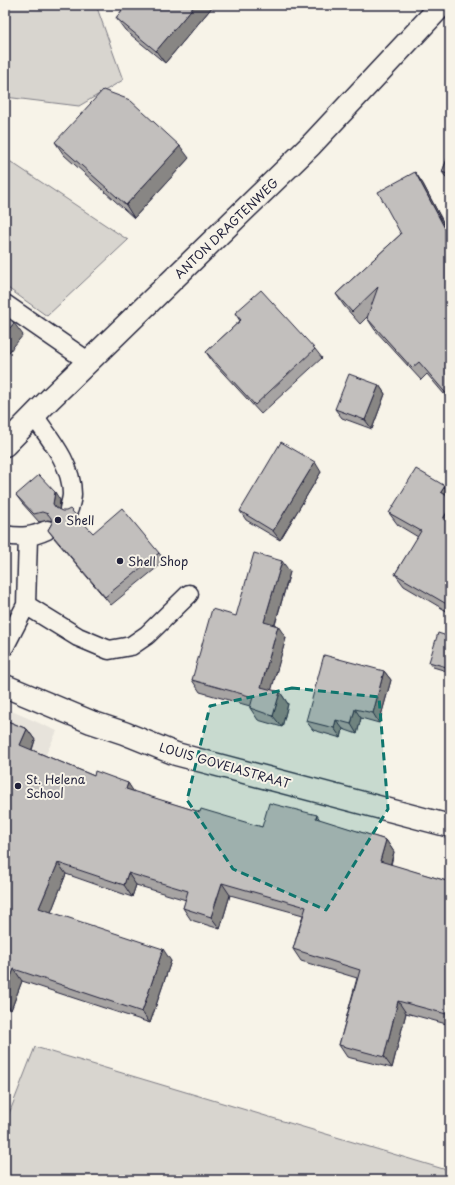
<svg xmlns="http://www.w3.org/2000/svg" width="455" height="1185" viewBox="0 0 455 1185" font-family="'Playpen Sans',sans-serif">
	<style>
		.built { fill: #e7e3db }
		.green { fill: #d8d5cf; stroke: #7d7c85 }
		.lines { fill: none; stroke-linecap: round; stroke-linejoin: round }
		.service-casing { stroke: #22223b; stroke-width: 21 }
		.minor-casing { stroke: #22223b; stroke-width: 25 }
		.secondary-casing { stroke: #22223b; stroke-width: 25 }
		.service { stroke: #f7f3e8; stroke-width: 18 }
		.minor { stroke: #f7f3e8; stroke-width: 22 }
		.secondary { stroke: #f7f3e8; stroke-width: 22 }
		.wall { fill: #a7a4a3; stroke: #22223b }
		.shaded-wall { fill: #888684; stroke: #22223b }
		.building { fill: #c2bfbd; stroke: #22223b }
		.marked { fill: #0f766e; fill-opacity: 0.2; stroke: #0f766e; stroke-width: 3; stroke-dasharray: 8 5; stroke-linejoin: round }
		.poi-dot { fill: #22223b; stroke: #f7f3e8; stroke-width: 1.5 }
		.labels { text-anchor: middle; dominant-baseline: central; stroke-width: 4; stroke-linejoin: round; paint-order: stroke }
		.street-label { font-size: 12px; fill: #22223b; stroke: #f7f3e8 }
		.poi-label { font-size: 12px; fill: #22223b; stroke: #f7f3e8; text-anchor: start }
	</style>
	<rect width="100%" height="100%" fill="#f7f3e8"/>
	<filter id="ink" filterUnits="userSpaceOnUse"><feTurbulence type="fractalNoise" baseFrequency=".025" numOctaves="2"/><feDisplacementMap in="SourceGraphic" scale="8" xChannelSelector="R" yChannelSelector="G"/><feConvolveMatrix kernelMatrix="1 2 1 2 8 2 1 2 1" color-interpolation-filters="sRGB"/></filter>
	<g filter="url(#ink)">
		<!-- built -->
		<path class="built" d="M5,708L57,731L5,841Z"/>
		<!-- green -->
		<path class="green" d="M5,5H96L123,80L79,106L5,97Z
			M5,158L128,240L47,316L5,286Z
			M35,1047L450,1171V1180H5V1124Z"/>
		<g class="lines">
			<defs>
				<path id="service" d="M5,304L89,362
					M34,416C50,439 72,464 72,494C72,499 70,504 69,509
					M5,535C21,538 32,537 47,530
					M26,605L78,637L109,650L131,646L147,635L189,594
					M5,646L26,605L28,537"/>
				<path id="minor" d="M5,686L91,722L124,733L176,754L450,826"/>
				<path id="secondary" d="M5,445L51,398L311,145L442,5"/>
			</defs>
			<!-- service casing -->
			<use href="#service" class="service-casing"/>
			<!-- minor casing -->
			<use href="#minor" class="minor-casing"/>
			<!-- secondary casing -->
			<use href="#secondary" class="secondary-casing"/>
			<!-- service -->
			<use href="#service" class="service"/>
			<!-- minor -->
			<use href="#minor" class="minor"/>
			<!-- secondary -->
			<use href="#secondary" class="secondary"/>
		</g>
		<!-- wall -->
		<path class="wall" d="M126,5H214L165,63L125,30L116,18Z
			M55,142L189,158L134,218L64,155Z
			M450,152V182L449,181L442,172Z
			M415,172L423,184L450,235V401L427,374L421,380L375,330L367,318V317L360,324L344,306L336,294L401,234Z
			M235,313L315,349L322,358L261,414L212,361L206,352L240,321Z
			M379,385L385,394L372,429L342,418L335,409Z
			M321,472L280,540L246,520L240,511Z
			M445,486L450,493V613L404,586L395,574L418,537L398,525L389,513Z
			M16,495L60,500L59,510L93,533L159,553L165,561L111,605L54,538L48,530L52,523V521L48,520L39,522L22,503Z
			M290,572L275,625L286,638L271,690L280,692L288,704L282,727L258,720L250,708V706L200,692L192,680L236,616Z
			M450,637V672L433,667L429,662Z
			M384,671L391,680L379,723L361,718L357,734L343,729L341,738L313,730L306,721Z
			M5,720L27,729L35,740L32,750L94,776L128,783L133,792L200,812L262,827L317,815L320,820L386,840L394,852L391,865L450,882V1025L406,1013L392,1068L347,1057L339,1045L357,978L301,961L293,949L303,915L230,895L220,929L191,920L183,908L186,900L136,885L132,897L66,874L51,912L171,961L150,1023L22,981L11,1010L5,1008Z"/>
		<!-- shaded-wall -->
		<path class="shaded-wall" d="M195,5H214L165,63L156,51Z
			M180,146L189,158L134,218L126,205Z
			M415,172L423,184L450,235V238Z
			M14,323L23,335L5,357V334Z
			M379,385L385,394L372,429L365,420Z
			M315,462L321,472L280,540L273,531Z
			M445,486L450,493V504L441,492Z
			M55,492L60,500L59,512L62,516L53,504Z
			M450,507V529L443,519Z
			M282,561L290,572L272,634L264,622Z
			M278,626L286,638L269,699L261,687Z
			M384,671L391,680L379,723L373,713Z
			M280,692L288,704L282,727L273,716Z
			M355,709L361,718L357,734L351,724Z
			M336,720L343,729L341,738L334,728Z
			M27,729L35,740L29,757L20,745Z
			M128,783L136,795L126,789Z
			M386,840L394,852L388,873L380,861Z
			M58,863L66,874L48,920L39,908Z
			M128,873L136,885L132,897L124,885Z
			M222,883L230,895L220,929L211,917Z
			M163,949L171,961L150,1023L142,1012Z
			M14,969L22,981L11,1010L5,1002V992Z
			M398,1001L406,1013L392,1068L384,1057Z"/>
		<!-- building -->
		<path class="building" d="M126,5H195L156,51L116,18Z
			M103,90L130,100L180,146L126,205L55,142Z
			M450,152V175L442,172Z
			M415,172L450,238V398L419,362L412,368L367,318L378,287L352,312L336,294L401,234L378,192Z
			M261,290L315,349L255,405L206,352L241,320L235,313Z
			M5,315L14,323L5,334Z
			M349,374L379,385L365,420L335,409Z
			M281,442L315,462L273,531L240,511Z
			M416,469L445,486L441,492L450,498V507L443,519L450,523V606L395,574L421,531L389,513Z
			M39,475L55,492L53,504L56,508L62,511H66L70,509L93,533L122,508L159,553L105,597L48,530L52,523L51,518L48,514L42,512L34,514L16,495Z
			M254,553L282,561L264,622L278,626L261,687L280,692L273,716L250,708L253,697L192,680L212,609L236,616Z
			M438,633L450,637V668L429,662Z
			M324,655L384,671L373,713L355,709L351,724L336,720L334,728L306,721Z
			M5,720L27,729L20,745L94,776L95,771L128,783L126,789L200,812L201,809L262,827L269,803L317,815L316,818L386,840L380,861L450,882V1015L398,1001L384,1057L339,1045L360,970L293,949L306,907L222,883L211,917L183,908L188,891L128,873L124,885L58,863L39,908L163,949L142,1012L14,969L5,992Z"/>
	</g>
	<!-- marked area -->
	<path class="marked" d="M292,688L379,697L388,809L326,910L233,869L187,800L210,706Z"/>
	<!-- markers -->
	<g class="poi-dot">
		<circle cx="58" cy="520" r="4"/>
		<circle cx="120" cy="561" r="4"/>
		<circle cx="18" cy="786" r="4"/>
	</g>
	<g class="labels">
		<!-- street labels -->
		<g class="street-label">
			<text transform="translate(226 228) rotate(-44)">ANTON DRAGTENWEG</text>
			<text transform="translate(225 765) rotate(16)">LOUIS GOVEIASTRAAT</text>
		</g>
		<!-- poi labels -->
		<g class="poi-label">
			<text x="66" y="520">Shell</text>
			<text x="128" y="561">Shell Shop</text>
			<text x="26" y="779">St. Helena<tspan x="26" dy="14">School</tspan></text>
		</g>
	</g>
	<!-- margin -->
	<rect width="455" height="1185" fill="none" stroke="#f7f3e8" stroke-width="20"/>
	<rect x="10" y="10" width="435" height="1165" fill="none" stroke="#22223b" stroke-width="1.5" filter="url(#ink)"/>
</svg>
